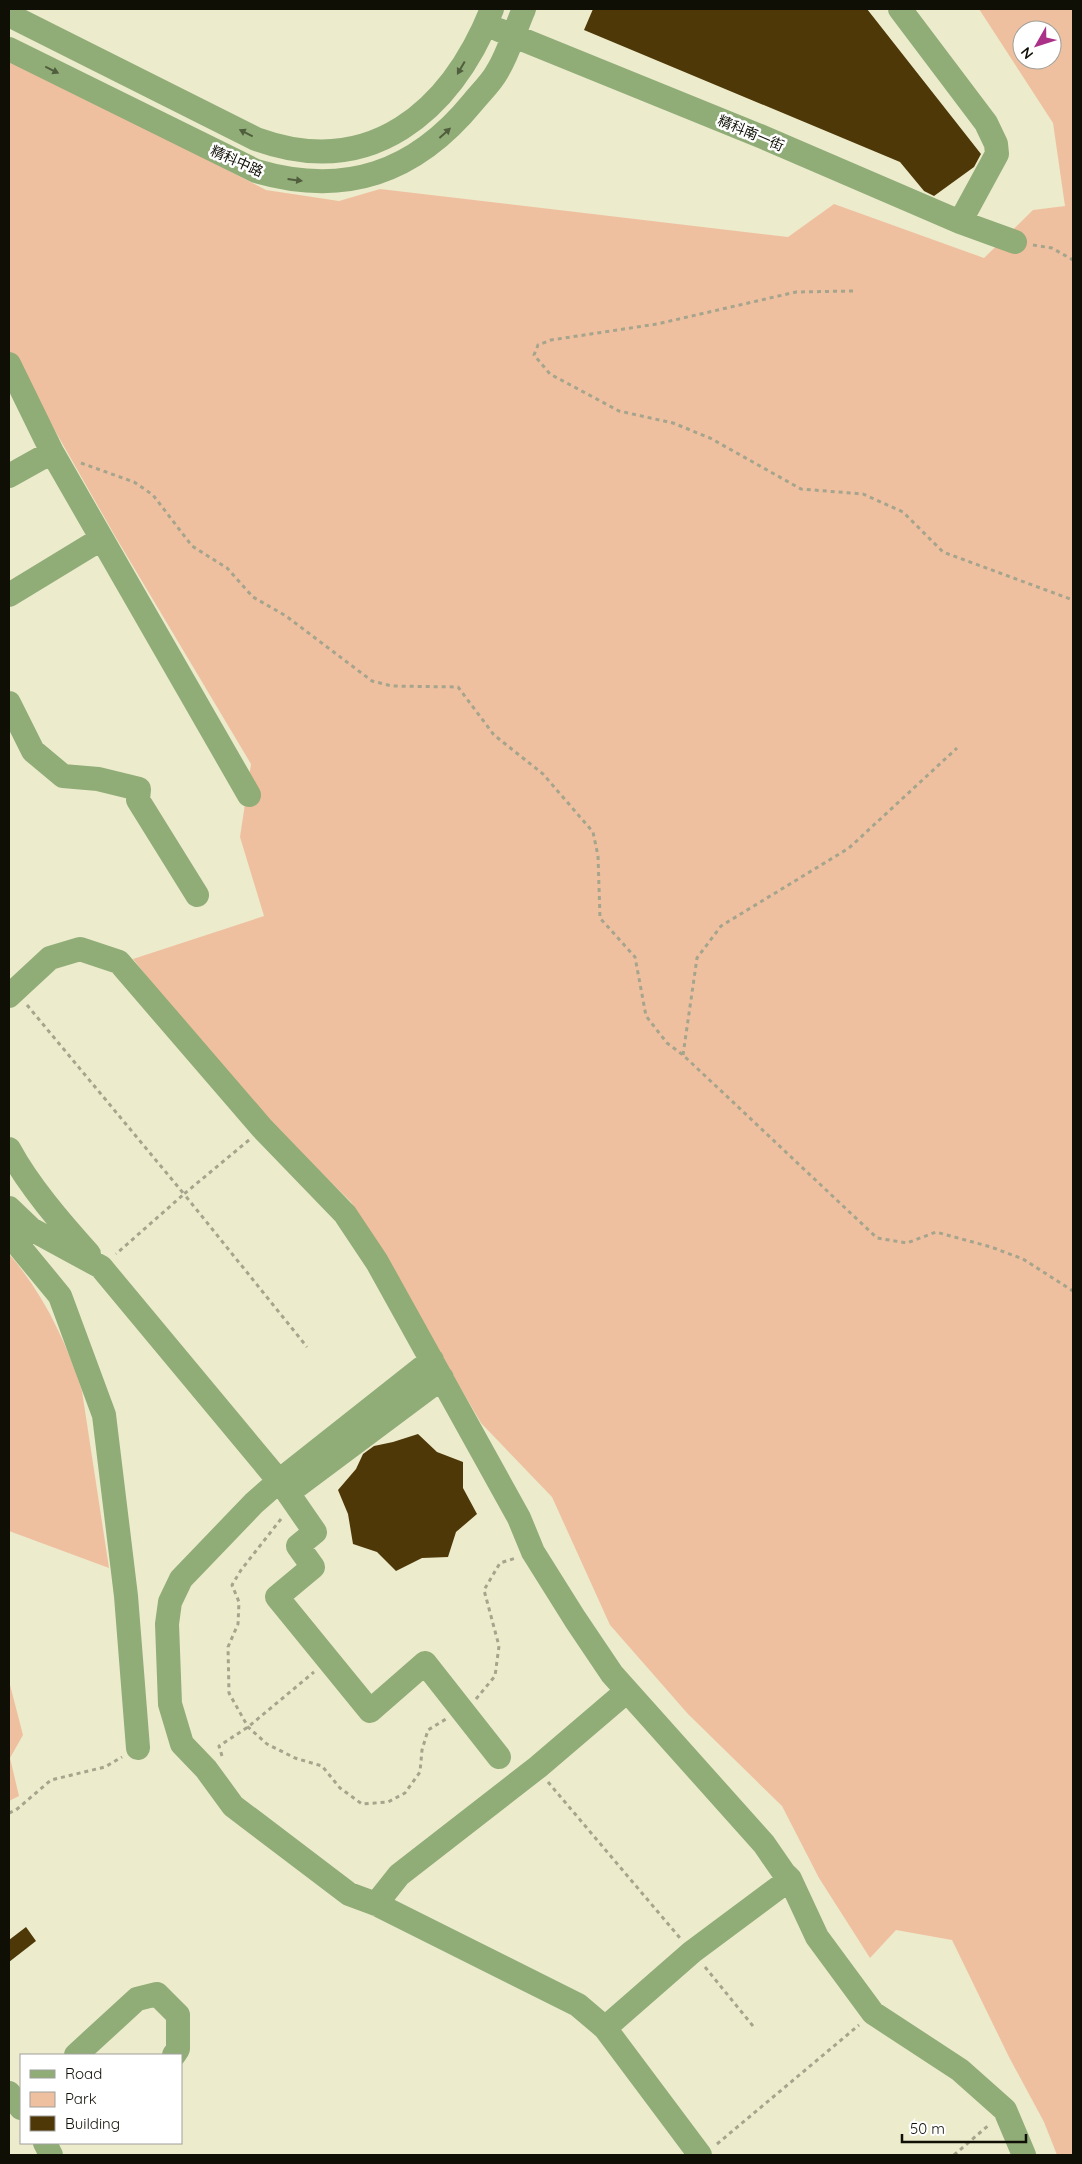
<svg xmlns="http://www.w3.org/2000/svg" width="1082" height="2164" viewBox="0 0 1082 2164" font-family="Quicksand,'Noto Sans TC',sans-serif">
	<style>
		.green { fill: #efc0a0; fill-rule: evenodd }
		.building { fill: #4f3807 }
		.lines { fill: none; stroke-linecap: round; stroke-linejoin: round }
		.path { stroke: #a5a48c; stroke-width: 3; stroke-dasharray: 4 4; stroke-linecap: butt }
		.minor { stroke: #90ac77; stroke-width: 24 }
		.oneway { fill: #505e3e }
		.labels { text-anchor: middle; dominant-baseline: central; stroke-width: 5; stroke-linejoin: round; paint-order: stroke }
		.street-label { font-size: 14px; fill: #0f0f05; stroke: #fff }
	</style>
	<rect width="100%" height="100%" fill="#ecebcc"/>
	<!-- green -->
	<path class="green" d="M979,9H1073V2155H1057L1044,2122L1009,2057L952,1940L896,1930L870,1958L819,1878L782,1806L688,1714L610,1625L552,1497L481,1423L351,1202L237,1091L133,959L264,916L240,837L251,764L115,536L9,350V58L266,190L339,201L380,189L788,237L834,204L984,258L1033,210L1065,206L1053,123ZM1022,30H1052V60H1022Z
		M9,1254C43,1293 66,1341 82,1391L109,1568L9,1531Z
		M9,1681L23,1735L10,1758L19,1796L9,1801Z"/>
	<!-- building -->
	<path class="building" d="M593,9H867L981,154L974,167L934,196L924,191L900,162L584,30Z
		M418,1434L437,1452L463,1462V1488L477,1514L456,1532L448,1557L422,1558L396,1571L377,1552L353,1544L348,1514L338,1490L356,1469L363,1454L374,1446L393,1442Z
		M26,1927L36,1941L9,1962V1940Z"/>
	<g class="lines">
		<!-- path -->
		<path class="path" d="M1033,245L1052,248L1073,260
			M853,291L796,292L657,324L551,340L538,345L534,355L550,374L619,411L673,423L710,438L801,489L863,494L903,512L943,552L1073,600
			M81,463L134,482L153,495L192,546L227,568L253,597L286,616L372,681L392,686L458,687L494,735L543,774L593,832L598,856L600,918L635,957L646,1016L667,1043L683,1055L877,1238L907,1243L936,1232L991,1247L1023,1259L1073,1291
			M27,1005L184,1194L116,1254
			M683,1055L697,958L721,926L849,848L957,748
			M249,1140L184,1194L307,1347
			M281,1519L241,1570L232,1585L239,1602L238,1624L228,1647L229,1693L248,1727L267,1744L295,1758L322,1766L340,1788L362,1804L388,1802L405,1793L420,1772L422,1750L428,1730L446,1719
			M476,1699L495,1676L499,1646L484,1590L500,1563L516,1558
			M222,1756L219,1746L248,1727L314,1672
			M548,1782L680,1938
			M9,1813L16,1810L51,1780L105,1767L122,1757
			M705,1967L753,2026
			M717,2144L859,2025
			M954,2155L990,2124"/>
		<!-- minor -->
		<path class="minor" d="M900,9L986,123L996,144L997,154L960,222
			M9,15L256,139C371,181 451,111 492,9
			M499,30L765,138L960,222L1015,242
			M9,49L256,171C345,197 415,173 473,102C481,92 491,83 497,72C509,53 515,29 524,9
			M9,364L52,452L249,795
			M9,476L52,452
			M9,595L101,539
			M9,703L33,751L63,776L98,779L139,789L138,800L197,895
			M9,996L50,958L80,949L119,962L262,1128L345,1214L377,1262L519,1518L533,1552L575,1619L612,1674L764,1844L784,1873L790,1879L817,1937L873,2013L960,2070L1005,2110L1024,2155
			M9,1149C29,1186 61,1223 89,1254
			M9,1208L31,1229L101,1267L279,1481
			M9,1234L60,1296L104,1415L126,1596L138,1748
			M432,1360L279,1481L254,1503L181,1579L170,1602L167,1624L170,1704L182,1744L206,1769L233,1806L349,1894L376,1904L578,2005L605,2028L700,2155
			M442,1378L288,1493L315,1532L298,1546L313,1567L277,1597L370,1711L425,1663L499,1757
			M376,1904L399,1875L538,1767L627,1691
			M605,2028L692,1952L790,1879
			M76,2055L137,1999L157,1994L178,2015V2049L174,2055
			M9,2093L21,2108
			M45,2143L51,2155"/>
	</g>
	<!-- one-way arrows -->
	<defs><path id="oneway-solid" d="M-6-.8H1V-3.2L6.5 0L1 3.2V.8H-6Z" transform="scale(1.25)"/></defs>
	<g class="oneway">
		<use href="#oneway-solid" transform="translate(461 68) rotate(120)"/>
		<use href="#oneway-solid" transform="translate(52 70) rotate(26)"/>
		<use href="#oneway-solid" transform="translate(246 133) rotate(-153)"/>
		<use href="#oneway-solid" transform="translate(445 133) rotate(-42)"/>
		<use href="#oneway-solid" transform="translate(295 180) rotate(7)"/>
	</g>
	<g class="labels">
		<!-- street labels -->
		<g class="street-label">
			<text transform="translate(751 133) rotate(23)">精科南一街</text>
			<text transform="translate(237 161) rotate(24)">精科中路</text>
		</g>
	</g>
	<!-- border -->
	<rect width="1082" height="2164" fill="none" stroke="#0f0f05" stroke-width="20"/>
	<!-- legend -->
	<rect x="20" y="2054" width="162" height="90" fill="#ffffff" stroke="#9f9f9b"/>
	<rect x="30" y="2070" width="25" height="8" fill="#90ac77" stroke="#9f9f9b"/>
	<text x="65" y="2079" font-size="15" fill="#0f0f05">Road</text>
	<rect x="30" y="2092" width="25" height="15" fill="#efc0a0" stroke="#9f9f9b"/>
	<text x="65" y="2104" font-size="15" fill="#0f0f05">Park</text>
	<rect x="30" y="2116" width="25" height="15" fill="#4f3807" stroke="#9f9f9b"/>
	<text x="65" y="2129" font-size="15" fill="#0f0f05">Building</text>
	<!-- north arrow -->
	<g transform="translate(1037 45) rotate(231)"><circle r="24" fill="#ffffff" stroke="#9f9f9b"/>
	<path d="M0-4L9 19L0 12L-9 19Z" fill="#aa3187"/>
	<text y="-8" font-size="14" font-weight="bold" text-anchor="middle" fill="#0f0f05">N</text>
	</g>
	<!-- scale -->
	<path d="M902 2134v8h124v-8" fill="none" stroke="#0f0f05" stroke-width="2.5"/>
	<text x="910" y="2134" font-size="15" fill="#0f0f05" stroke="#ffffff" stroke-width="4" paint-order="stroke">50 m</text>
</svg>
